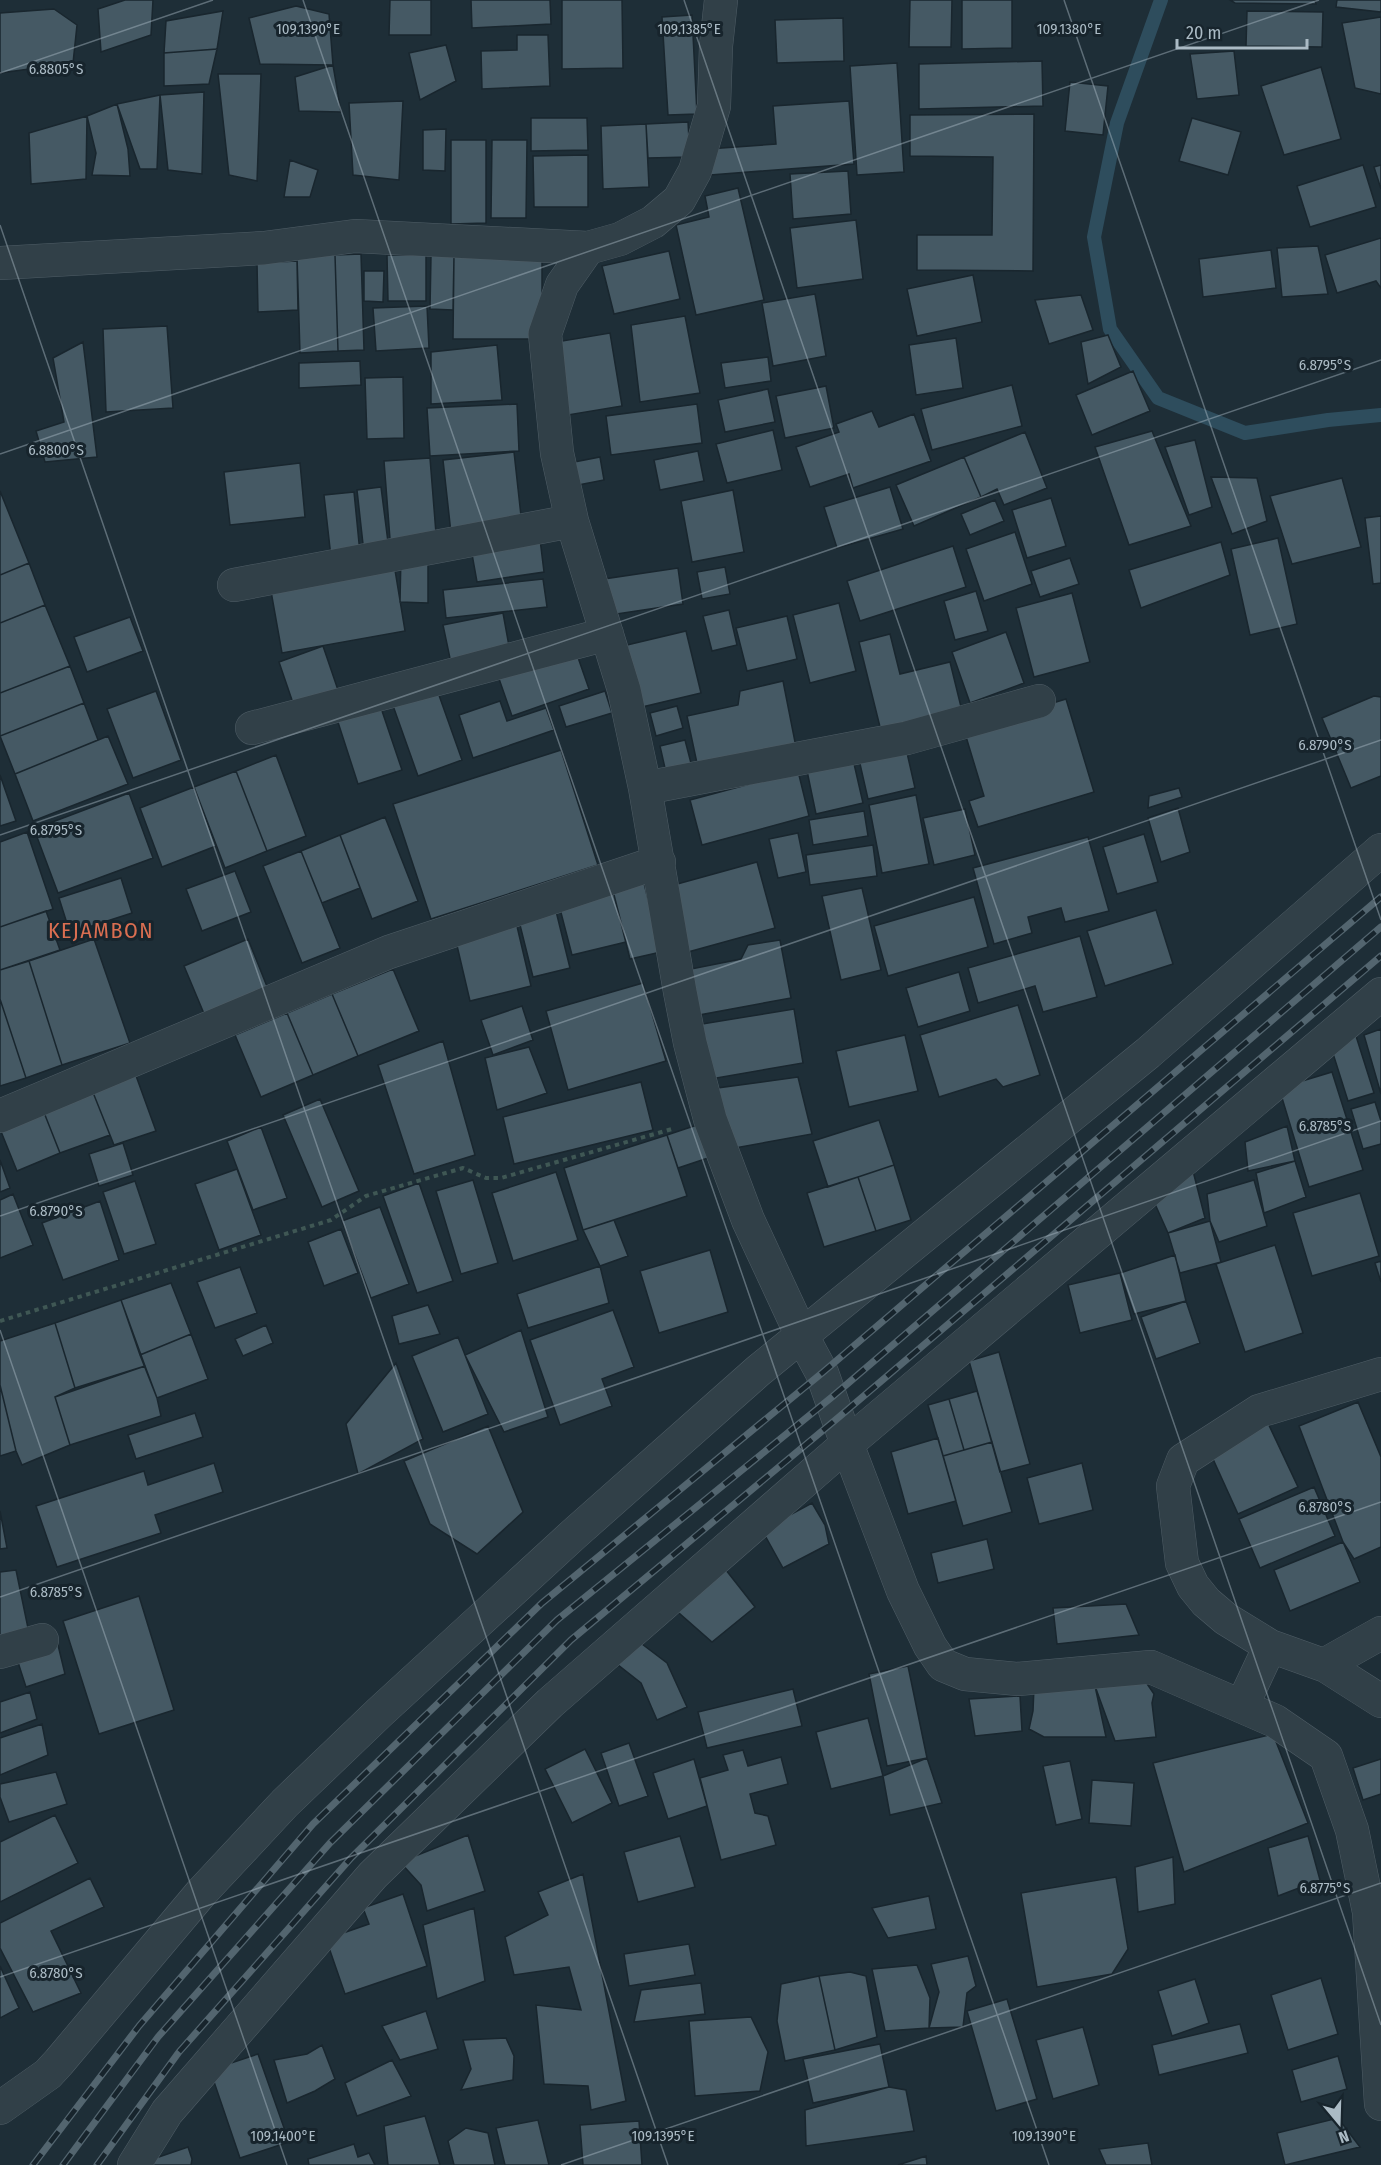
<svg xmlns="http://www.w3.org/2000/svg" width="1381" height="2165" viewBox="0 0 1381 2165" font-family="'Fira Sans Condensed',sans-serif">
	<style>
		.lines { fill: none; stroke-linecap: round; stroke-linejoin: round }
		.stream { stroke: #2e4d5d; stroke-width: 14 }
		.building { fill: #455964; stroke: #19262e; stroke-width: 1.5 }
		.minor-casing { stroke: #4f5d66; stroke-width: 34 }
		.path { stroke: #3f5754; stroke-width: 4; stroke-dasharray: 4.5 4.5; stroke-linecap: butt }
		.minor { stroke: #314048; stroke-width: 33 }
		.rail-casing { stroke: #53656f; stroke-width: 7 }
		.rail { stroke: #17242c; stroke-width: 4.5; stroke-dasharray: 14; stroke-linecap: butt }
		.ticks { fill: none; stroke: #abbbc5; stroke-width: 1.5; stroke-opacity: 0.45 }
		.labels { text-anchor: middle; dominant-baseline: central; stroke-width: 6; stroke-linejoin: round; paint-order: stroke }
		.quarter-label { font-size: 22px; letter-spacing: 1.5px; fill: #da6e51; stroke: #17242c }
		.ticks-label { font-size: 15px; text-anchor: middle; fill: #abbbc5; stroke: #17242c; stroke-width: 6; stroke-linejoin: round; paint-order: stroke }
	</style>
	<rect width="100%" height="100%" fill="#1e2e37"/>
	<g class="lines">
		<!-- stream -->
		<path class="stream" d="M1161,0L1117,123L1094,237L1110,329L1158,398L1245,433L1328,420L1381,415"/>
	</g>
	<!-- building -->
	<path class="building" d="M125,0H153L151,35L101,52L98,9Z
		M390,0H431V35H389Z
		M471,0H550L551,24L472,28Z
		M562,0H622L623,68L562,69Z
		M910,0H952L951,47H909Z
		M962,0H1012V48L962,49Z
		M1230,0H1315L1316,4L1235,3Z
		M1337,0H1381V12L1336,7Z
		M296,6L329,14L333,65L260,64L249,18Z
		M54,9L77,25L73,63L0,73V13Z
		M223,11L217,49L164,53L166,21Z
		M1247,11L1323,12L1322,47L1246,46Z
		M692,15L697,114L668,115L662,17Z
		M1381,17V94L1355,88L1342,23Z
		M843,18L844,61L777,63L775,20Z
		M517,35H548L550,86L482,89L481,51L517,50Z
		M446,45L456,81L420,100L409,53Z
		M217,49L209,84L164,86V53Z
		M1234,51L1239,95L1197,99L1190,54Z
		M1042,61L1043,106L919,109V64Z
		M897,63L904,172L857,175L850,66Z
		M333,65L341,112L299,111L295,77Z
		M1321,67L1341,139L1284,155L1261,86Z
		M218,74H261L257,181L229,175Z
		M1070,82L1108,86L1103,135L1065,131Z
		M204,92L202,174L168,170L160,95Z
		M160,95L157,169H140L117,104Z
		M403,101L399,180L353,175L349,103Z
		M849,101L854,164L710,175L708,149L776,144L773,106Z
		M117,104L128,149L130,176L92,175L96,153L87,116Z
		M1034,114L1033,271L917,270V235H992L993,157L910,156V115Z
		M87,116L86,179L31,184L29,133Z
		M531,118H587L588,150L531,151Z
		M1192,118L1241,132L1228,175L1179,161Z
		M688,122L690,157L648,158L646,124Z
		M646,124L649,187L603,189L601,126Z
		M446,129L445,171L423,170V130Z
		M451,140H486V223L451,224Z
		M492,140H527L526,218H491Z
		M588,155V207H534L533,156Z
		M290,160L318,170L310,197H284Z
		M1363,165L1376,207L1310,227L1297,186Z
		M1381,165V189L1374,167Z
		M848,171L851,214L793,219L790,174Z
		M738,188L764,300L696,315L676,225L709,217L705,196Z
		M856,220L863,279L797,288L790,228Z
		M1381,238V288L1376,281L1337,293L1325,255Z
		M1318,246L1328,294L1282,297L1277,248Z
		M1271,250L1276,288L1203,297L1199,259Z
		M669,251L680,299L614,314L602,266Z
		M361,254L364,350L338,351L335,255Z
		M335,255L338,351L300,353L297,256Z
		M387,255H426V301H388Z
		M454,255H542V339H453Z
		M454,255L453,310L430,309L431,256Z
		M297,261L298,310L258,312L257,263Z
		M364,271H384L383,302L364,301Z
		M973,275L982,322L917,336L907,289Z
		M815,294L826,356L773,366L762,303Z
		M1081,295L1093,330L1049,344L1035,300Z
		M427,306L429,348L376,351L373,308Z
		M685,316L700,393L640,402L631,325Z
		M167,326L173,408L106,412L103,329Z
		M610,333L622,406L562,416L550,343Z
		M1108,335L1121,367L1088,384L1081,342Z
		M956,338L963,388L916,395L909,345Z
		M83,342L97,457L45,462L36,431L64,422L53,358Z
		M497,345L502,400L431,404V352Z
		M768,357L771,381L725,388L721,363Z
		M360,361L361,385L299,388V363Z
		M1133,371L1150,411L1092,435L1076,395Z
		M403,377L404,438L367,439L365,378Z
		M1012,385L1022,426L932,450L921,409Z
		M826,386L834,428L785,438L776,396Z
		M768,389L775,422L725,432L718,400Z
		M517,404L519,451L430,456L427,408Z
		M697,404L702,443L611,455L606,416Z
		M872,411L879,427L914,414L931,461L853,488L849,474L810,487L796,447L839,432L836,424Z
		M773,430L782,470L727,483L716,444Z
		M1152,431L1191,526L1129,545L1095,447Z
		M1025,432L1047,488L1004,505L997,489L981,497L964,457Z
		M1195,440L1212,507L1189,515L1165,447Z
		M698,451L704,481L660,490L654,460Z
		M514,452L522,525L451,533L443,460Z
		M600,457L604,480L568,487L564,464Z
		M964,457L981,497L914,526L896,485Z
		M430,458L437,546L391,552L384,461Z
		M300,463L305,517L230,525L224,472Z
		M1211,477L1257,478L1267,521L1232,534Z
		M1342,478L1361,547L1292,564L1270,496Z
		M381,487L389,550L364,553L357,490Z
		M890,487L903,529L837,548L824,507Z
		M733,490L744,552L692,562L681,501Z
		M0,491L29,563L0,575Z
		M354,492L360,553L331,557L324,495Z
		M1051,498L1066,546L1027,558L1012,510Z
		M995,500L1004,521L970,535L961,514Z
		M1381,516V583L1373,584L1365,518Z
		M539,531L544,572L477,582L470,543Z
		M1015,532L1032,584L984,601L966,549Z
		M1278,538L1297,624L1250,635L1231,549Z
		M1221,542L1230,575L1141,608L1129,570Z
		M953,546L966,587L860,621L847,581Z
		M428,551V603L400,602L401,554Z
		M393,558L405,631L282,653L269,580Z
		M1070,558L1079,584L1040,597L1031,571Z
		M29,563L45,605L0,623V575Z
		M725,567L730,594L702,599L697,572Z
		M678,568L683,604L610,615L604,579Z
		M543,579L547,607L446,618L443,590Z
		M976,591L988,631L955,640L944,601Z
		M1072,593L1090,662L1034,677L1016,608Z
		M839,603L856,671L810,683L793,615Z
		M45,605L70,666L0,693V623Z
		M729,610L737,645L712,651L703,616Z
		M503,613L511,657L452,668L443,625Z
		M787,616L797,659L747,671L736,628Z
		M130,617L143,651L87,672L74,637Z
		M686,631L701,693L642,707L627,645Z
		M1006,632L1024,683L970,703L952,652Z
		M890,634L900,674L950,662L963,715L882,735L859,642Z
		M323,646L338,690L294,706L279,662Z
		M574,646L589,689L512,716L497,673Z
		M70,666L84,703L0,736V693Z
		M783,681L796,747L698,768L687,716L738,705L740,691Z
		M435,684L462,760L418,776L391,700Z
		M156,691L181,760L133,778L107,709Z
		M605,691L612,713L566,727L559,706Z
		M1374,696L1381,697V776L1351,788L1322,718Z
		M1066,699L1094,792L978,827L969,801L984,796L964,730Z
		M500,701L507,721L546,708L554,730L473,758L459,715Z
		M379,702L402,770L358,784L336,716Z
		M84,703L98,740L15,774L0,736Z
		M677,706L683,728L656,736L650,713Z
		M108,736L128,784L33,821L15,774Z
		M685,740L693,771L667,777L660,746Z
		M905,744L915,788L868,799L858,755Z
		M561,750L598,865L431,919L393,804Z
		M276,755L306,836L267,851L236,771Z
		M852,755L863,803L816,814L806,766Z
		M236,771L267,851L225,868L194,787Z
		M798,771L809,816L702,845L690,800Z
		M0,775L16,821L0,826Z
		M194,787L216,846L162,867L140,808Z
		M1179,788L1182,797L1148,808L1149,796Z
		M129,793L153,858L58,893L34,829Z
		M916,795L929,864L882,873L869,805Z
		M1178,808L1190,852L1161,862L1148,818Z
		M965,809L975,855L934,865L923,818Z
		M864,811L868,836L813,845L809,820Z
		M385,817L418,901L372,919L340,835Z
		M27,832L53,909L0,927V842Z
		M798,833L806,872L778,878L769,839Z
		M1144,834L1158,882L1117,894L1103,847Z
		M340,835L360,888L322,903L301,851Z
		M1088,837L1109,911L1065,922L1061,908L1028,917L1032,933L994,944L973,868Z
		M873,845L877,876L810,885L806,855Z
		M301,851L340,948L302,963L263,866Z
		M757,862L775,928L688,952L670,886Z
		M235,871L251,912L202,931L186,889Z
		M121,878L132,913L70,933L59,898Z
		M644,883L661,952L630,959L613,891Z
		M862,888L881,970L841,980L822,896Z
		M613,891L626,942L572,955L559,905Z
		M974,897L988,947L888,976L874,926Z
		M555,907L570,968L533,977L518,917Z
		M1156,910L1173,964L1105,986L1087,931Z
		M46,911L60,950L0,970V927Z
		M516,922L531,986L470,1001L455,937Z
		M1080,936L1097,997L1043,1012L1035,986L978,1003L968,968Z
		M94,939L130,1043L62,1065L29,961Z
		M248,939L268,989L205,1016L184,966Z
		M780,940L791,998L699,1015L691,969L741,959L748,945Z
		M29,961L62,1065L26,1078L0,999V970Z
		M393,969L419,1031L358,1056L332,994Z
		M959,972L970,1011L918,1027L906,988Z
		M643,983L666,1061L568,1090L546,1011Z
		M332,994L358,1056L313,1075L287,1013Z
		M0,999L26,1078L0,1086Z
		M1018,1005L1040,1075L1003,1087L996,1079L939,1097L920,1035Z
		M522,1006L533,1040L493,1055L481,1020Z
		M794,1009L803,1063L705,1080L696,1025Z
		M287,1013L313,1075L261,1097L235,1035Z
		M1381,1029V1094L1364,1035Z
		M905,1035L918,1091L849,1107L836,1051Z
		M1356,1036L1374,1093L1348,1101L1330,1044Z
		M443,1041L475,1155L414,1174L378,1065Z
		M529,1047L547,1093L497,1110L485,1058Z
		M1332,1072L1363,1170L1309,1187L1279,1088Z
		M135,1073L156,1131L114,1145L92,1090Z
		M798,1077L812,1134L724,1150L710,1089Z
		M641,1082L653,1130L514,1164L503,1117Z
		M92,1090L110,1135L60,1153L43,1110Z
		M320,1099L359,1191L322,1207L283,1115Z
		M1375,1102L1381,1121V1144L1363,1149L1351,1109Z
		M43,1110L60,1153L17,1171L0,1129Z
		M879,1120L894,1165L828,1187L813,1141Z
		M697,1125L711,1157L678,1168L667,1135Z
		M1287,1126L1295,1161L1248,1171L1245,1142Z
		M261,1127L287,1198L253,1210L227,1141Z
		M667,1135L687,1196L583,1230L564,1168Z
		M123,1143L133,1175L99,1186L89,1154Z
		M0,1160L10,1188L0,1192Z
		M1295,1161L1306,1197L1264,1213L1256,1173Z
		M894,1165L911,1220L876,1231L858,1177Z
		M237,1169L261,1235L219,1250L195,1184Z
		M1193,1171L1205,1218L1168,1233L1155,1204Z
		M556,1172L578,1240L513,1261L492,1193Z
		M858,1177L876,1231L824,1247L807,1193Z
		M473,1180L498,1263L461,1274L436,1191Z
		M1254,1180L1267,1226L1219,1242L1210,1221L1207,1194Z
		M135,1181L156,1244L124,1254L103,1192Z
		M419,1183L453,1281L417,1293L383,1196Z
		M1360,1193L1379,1256L1312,1276L1293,1213Z
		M13,1194L33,1245L0,1258V1200Z
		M100,1201L119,1260L63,1280L42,1223Z
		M380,1207L409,1284L371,1298L342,1221Z
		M614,1220L628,1256L600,1266L583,1230Z
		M1210,1221L1221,1262L1180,1273L1168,1233Z
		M341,1229L358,1273L324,1286L308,1242Z
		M1275,1245L1303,1333L1245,1352L1216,1264Z
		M710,1250L728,1312L659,1333L640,1271Z
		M1175,1255L1186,1301L1134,1314L1120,1273Z
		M1381,1261V1282L1375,1263Z
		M600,1266L609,1303L528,1328L517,1294Z
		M240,1267L257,1313L215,1328L197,1282Z
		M1120,1273L1132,1320L1080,1333L1068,1285Z
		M171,1283L191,1334L140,1355L121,1300Z
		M121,1300L145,1366L75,1388L55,1323Z
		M1186,1301L1200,1343L1156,1359L1141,1317Z
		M428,1305L440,1334L399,1344L392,1316Z
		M613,1310L634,1367L602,1379L612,1406L560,1425L530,1340Z
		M55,1323L75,1388L55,1397L70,1445L22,1465L16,1451L0,1385V1341Z
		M266,1325L273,1343L243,1356L235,1339Z
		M521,1330L548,1417L504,1432L465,1355Z
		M191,1334L208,1379L157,1398L140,1355Z
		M458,1337L488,1414L443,1432L412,1356Z
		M999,1352L1030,1464L1000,1472L969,1361Z
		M396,1363L423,1439L358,1474L346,1424Z
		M145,1366L157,1398L161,1416L70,1445L55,1397Z
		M0,1385L16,1451L0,1456Z
		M977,1391L992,1442L964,1450L949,1399Z
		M949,1399L964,1450L943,1456L928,1405Z
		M1358,1402L1381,1457V1547L1354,1559L1343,1542L1299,1426Z
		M195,1413L203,1437L136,1459L128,1435Z
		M1267,1421L1298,1487L1238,1514L1208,1448Z
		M488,1426L523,1512L477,1554L430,1524L404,1461Z
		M938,1438L956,1501L908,1514L891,1452Z
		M992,1442L1012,1512L963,1526L943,1456Z
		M214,1463L223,1492L155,1515L161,1533L57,1567L36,1506L144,1471L148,1485Z
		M1082,1463L1093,1510L1039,1524L1027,1478Z
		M1314,1487L1335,1536L1260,1568L1239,1519Z
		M812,1503L825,1525L829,1544L783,1568L762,1530Z
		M0,1511L7,1548L0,1549Z
		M987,1539L994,1569L938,1583L931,1553Z
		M1343,1542L1360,1582L1290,1611L1274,1570Z
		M722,1565L755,1607L712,1642L671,1606Z
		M16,1570L28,1628L0,1637V1572Z
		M139,1596L174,1710L99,1734L63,1621Z
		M1126,1604L1139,1635L1057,1644L1053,1608Z
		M638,1641L667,1663L687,1707L657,1720L641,1683L608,1657Z
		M58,1645L65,1674L26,1687L16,1656Z
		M908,1666L927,1758L887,1766L869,1674Z
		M1139,1672L1154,1694L1152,1703L1156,1737L1115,1741L1095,1686Z
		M1095,1686L1106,1737H1044L1029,1729L1033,1711L1034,1687Z
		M793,1689L802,1726L707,1748L698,1712Z
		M30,1692L37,1719L0,1733V1702Z
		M1020,1696L1022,1731L975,1736L969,1699Z
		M868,1718L883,1776L831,1789L816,1732Z
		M42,1724L48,1755L0,1775V1738Z
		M1273,1734L1308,1823L1184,1872L1153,1763Z
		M629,1743L648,1796L619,1806L601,1753Z
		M585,1749L612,1803L572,1823L545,1769Z
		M743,1750L748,1766L781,1757L788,1784L750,1794L755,1813L768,1816L776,1845L721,1860L700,1778L728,1770L723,1755Z
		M927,1758L942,1803L890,1815L883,1776Z
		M694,1759L707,1806L668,1819L653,1773Z
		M1381,1759V1794L1363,1800L1353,1768Z
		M1070,1761L1082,1819L1056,1825L1043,1766Z
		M56,1772L67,1804L9,1822L0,1797V1784Z
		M1092,1780L1134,1783L1131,1826L1089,1823Z
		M55,1815L78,1863L0,1902V1842Z
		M468,1835L485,1891L427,1911L421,1885L400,1862Z
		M680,1836L695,1887L638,1902L624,1852Z
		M1308,1836L1320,1880L1278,1896L1268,1848Z
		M1173,1857L1175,1904L1138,1912L1135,1867Z
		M583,1874L626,2101L591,2110L588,2086L544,2084L536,2005L581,2010L569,1967L514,1975L505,1937L548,1915L538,1892Z
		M1116,1877L1128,1949L1112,1974L1037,1987L1021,1893Z
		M90,1878L104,1907L51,1931L81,1993L33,2012L0,1948V1923Z
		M403,1894L427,1966L345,1994L326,1939L369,1924L363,1908Z
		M929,1896L936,1929L888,1938L872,1908Z
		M474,1908L485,1981L437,1999L423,1925Z
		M689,1944L695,1975L629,1986L624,1954Z
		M968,1956L976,1986L967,1993L963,2027L929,2028L939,1992L931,1964Z
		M917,1965L930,1998L929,2028L885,2031L872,1969Z
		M0,1966L19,2008L0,2018Z
		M850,1972L866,1976L877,2037L835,2050L819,1976Z
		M819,1976L835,2050L785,2061L777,2021L781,1984Z
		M1321,1978L1338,2034L1288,2050L1271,1995Z
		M1195,1979L1209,2023L1172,2036L1158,1991Z
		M701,1983L705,2014L634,2022L641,1990Z
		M1007,1999L1037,2099L996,2111L967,2011Z
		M426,2011L438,2049L400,2060L382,2026Z
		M751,2017L768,2052L760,2091L695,2096L689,2021Z
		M1240,2024L1248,2053L1159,2075L1152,2045Z
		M1083,2027L1099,2085L1053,2099L1036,2040Z
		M506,2038L514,2056L513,2080L461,2090L471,2069L463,2040Z
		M880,2044L889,2087L813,2103L803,2059Z
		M322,2045L335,2079L315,2091L287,2103L274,2060L307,2054Z
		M258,2054L289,2142L240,2158L210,2070Z
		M1338,2056L1347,2089L1301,2102L1292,2070Z
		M392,2060L411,2096L357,2116L345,2083Z
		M889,2087L906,2090L914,2131L806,2146L805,2110Z
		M425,2116L440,2165H388L384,2126Z
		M1338,2118L1360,2147L1285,2165L1277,2133Z
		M538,2120L549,2165H505L496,2128Z
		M639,2121L642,2165H583L580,2125Z
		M466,2128L488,2133L495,2165H454L448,2141Z
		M1148,2143L1152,2165H1106L1099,2149Z
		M354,2144L358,2157L369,2153L375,2165H309L308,2159Z
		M188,2147L192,2159L191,2165H148L147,2161Z
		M926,2156L927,2165H898Z"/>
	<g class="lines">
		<defs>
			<path id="minor" d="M588,248L562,285L545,334L557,453L572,521L624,690L645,788L680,992L690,1043L710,1119L748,1220L801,1334L822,1373L847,1444L903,1591L930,1646L943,1665L965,1674L1018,1679L1151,1667L1275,1721L1326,1756L1352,1830L1369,1912L1381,2104
				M0,263L264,248L355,236L588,248L620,239L653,222L679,200L695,171L714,106L716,46L721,0
				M234,585L572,521
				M252,728L607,634
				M645,788L907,738L1039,701
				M0,1116L389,952L659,862
				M1381,1374L1259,1411L1183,1460L1173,1486L1182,1563L1193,1586L1206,1602L1226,1619L1270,1646L1326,1666L1381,1701
				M0,1652L42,1640
				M1324,1665L1381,1633
				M1242,1706L1270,1646
				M0,2108L48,2074L59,2062L201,1893L285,1803L380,1712L574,1534L758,1371L1148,1053L1381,850
				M134,2165L167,2112L373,1875L550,1703L847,1444L1381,994"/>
		</defs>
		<!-- minor casing -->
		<use href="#minor" class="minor-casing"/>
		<!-- path -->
		<path class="path" d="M0,1321L331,1220L366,1196L463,1168L486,1178H501L672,1129"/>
		<!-- minor -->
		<use href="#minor" class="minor"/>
		<defs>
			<path id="rail" d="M33,2165L139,2026L313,1824L542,1603L822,1373L1381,897
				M63,2165L158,2037L330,1843L557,1620L832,1397L1381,927
				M97,2165L179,2052L351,1858L571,1640L839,1417L1381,956"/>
		</defs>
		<!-- rail casing -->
		<use href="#rail" class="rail-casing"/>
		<!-- rail -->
		<use href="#rail" class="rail"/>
	</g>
	<!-- ticks -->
	<path class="ticks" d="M303,0L1049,2165M684,0L1381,2025M1064,0L1381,920M0,73L213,0M0,225L668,2165M0,454L1319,0M0,835L1381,360M0,1216L1381,740M0,1330L287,2165M0,1597L1381,1121M0,1977L1381,1502M561,2165L1381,1883"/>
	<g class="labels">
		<!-- quarter labels -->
		<g class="quarter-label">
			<text x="101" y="930">KEJAMBON</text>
		</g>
	</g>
	<g class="ticks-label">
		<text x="308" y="34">109.1390°E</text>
		<text x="689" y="34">109.1385°E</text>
		<text x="1069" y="34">109.1380°E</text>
		<text x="56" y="74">6.8805°S</text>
		<text x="1325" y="370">6.8795°S</text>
		<text x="56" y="455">6.8800°S</text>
		<text x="1325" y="750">6.8790°S</text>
		<text x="56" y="835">6.8795°S</text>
		<text x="1325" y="1131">6.8785°S</text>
		<text x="56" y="1216">6.8790°S</text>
		<text x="1325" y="1512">6.8780°S</text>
		<text x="56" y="1597">6.8785°S</text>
		<text x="1325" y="1893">6.8775°S</text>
		<text x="56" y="1978">6.8780°S</text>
		<text x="283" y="2141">109.1400°E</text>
		<text x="663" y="2141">109.1395°E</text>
		<text x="1044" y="2141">109.1390°E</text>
	</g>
	<!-- north arrow -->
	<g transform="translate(1339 2123) rotate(161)" stroke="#17242c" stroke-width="4.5" paint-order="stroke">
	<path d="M0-4.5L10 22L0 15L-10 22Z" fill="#abbbc5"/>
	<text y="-9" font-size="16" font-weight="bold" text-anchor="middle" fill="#abbbc5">N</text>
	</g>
	<!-- scale -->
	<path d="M1177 39v9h130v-9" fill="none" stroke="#abbbc5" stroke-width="3"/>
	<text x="1186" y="39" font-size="18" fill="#abbbc5" stroke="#17242c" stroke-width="4.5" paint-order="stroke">20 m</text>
</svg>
